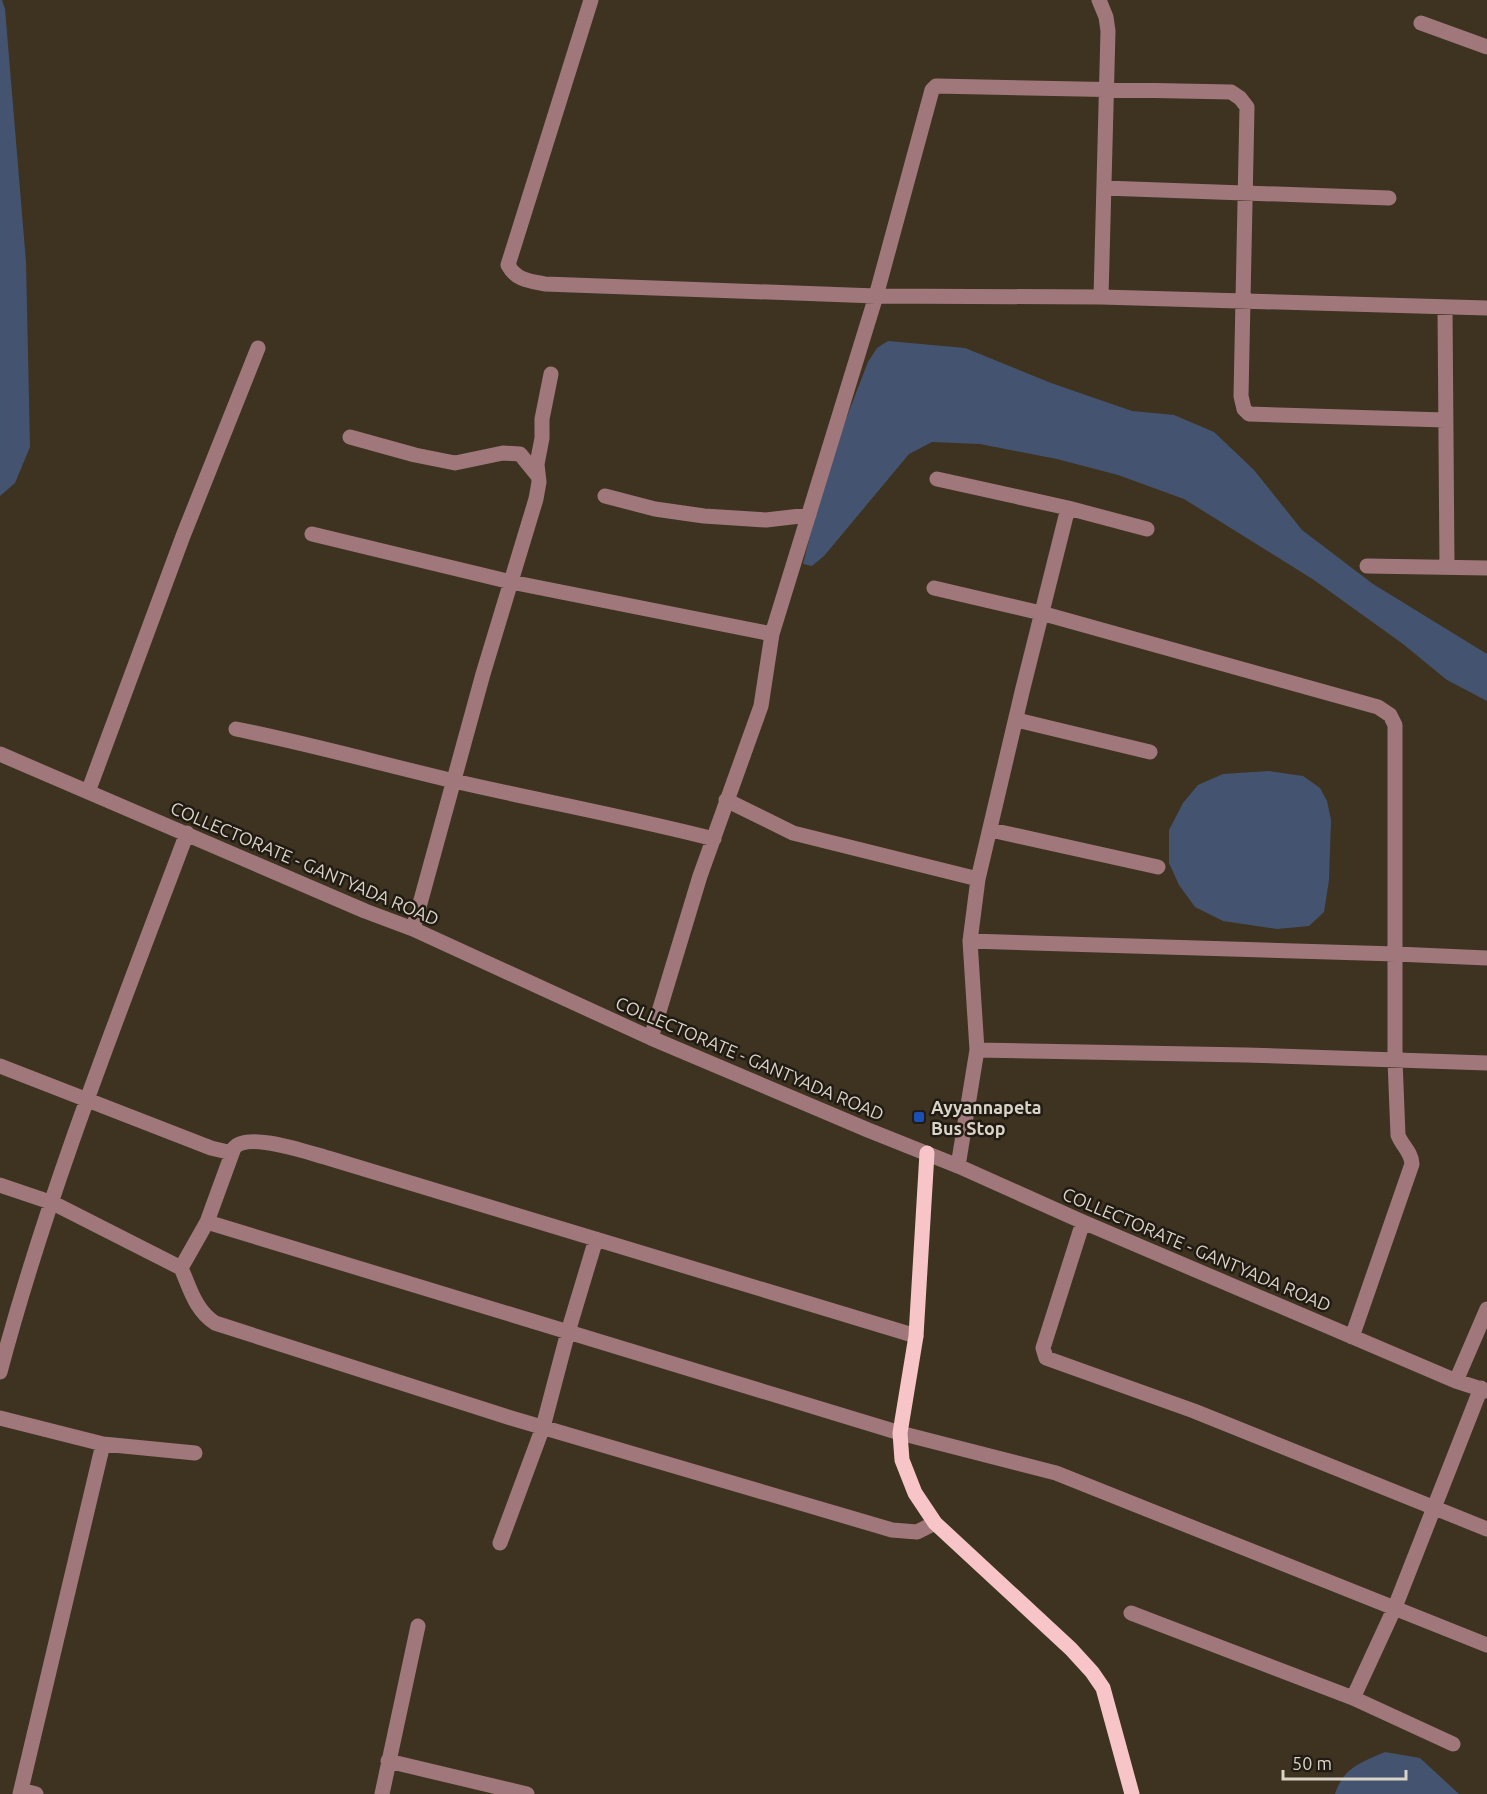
<svg xmlns="http://www.w3.org/2000/svg" width="1487" height="1794" viewBox="0 0 1487 1794" font-family="Ubuntu,sans-serif">
	<style>
		.water { fill: #445470 }
		.lines { fill: none; stroke-linecap: round; stroke-linejoin: round }
		.minor { stroke: #a0787b; stroke-width: 15 }
		.major { stroke: #f7c5c8; stroke-width: 15 }
		.transit-dot { fill: #1a4fb4; stroke: #211b13; stroke-width: 2 }
		.labels { text-anchor: middle; dominant-baseline: central; stroke-width: 5; stroke-linejoin: round; paint-order: stroke }
		.street-label { font-size: 18px; fill: #dad3c8; stroke: #211b13 }
		.poi-label { font-size: 18px; font-weight: bold; fill: #dad3c8; stroke: #211b13; text-anchor: start }
	</style>
	<rect width="100%" height="100%" fill="#3e3320"/>
	<!-- water -->
	<path class="water" d="M0,0H2L5,9L26,262L30,447L15,483L0,496Z
		M888,341L965,348L1051,383L1132,411L1174,415L1214,432L1254,470L1302,530L1373,584L1487,654V701L1447,680L1403,644L1314,580L1184,499L1118,475L1057,459L980,444L932,442L909,454L824,556L812,566L803,564L822,487L837,442L868,362L877,348Z
		M1269,771L1303,776L1320,788L1327,801L1331,820L1329,880L1324,912L1309,926L1277,929L1223,921L1195,907L1179,885L1169,863V830L1183,803L1198,785L1223,774Z
		M1385,1752L1420,1758L1459,1794H1335C1344,1767 1360,1763 1385,1752Z"/>
	<g class="lines">
		<!-- minor -->
		<path class="minor" d="M591,0L508,265C516,280 529,281 545,284L876,296L1101,297L1487,308
			M1099,0L1106,17L1108,31L1101,297
			M1421,23L1487,47
			M1104,188L1389,198
			M1445,307L1447,567
			M350,437L415,455L455,463L503,453L520,454L538,476
			M937,479L1068,508L1147,529
			M605,496L655,509L704,516L766,520L809,515
			M312,534L511,582L772,634
			M1367,566L1487,568
			M934,588L1041,613L1378,707L1390,715L1395,725V1060L1398,1135C1402,1146 1411,1151 1412,1164L1352,1337
			M1017,720L1150,752
			M236,729C310,744 382,764 454,781C541,801 628,817 714,839
			M0,754L365,911L413,929L651,1038L868,1130L958,1166L1083,1222L1456,1381L1487,1391
			M88,792L183,536L258,348
			M726,800L793,833L978,879
			M991,830L1158,867
			M413,929L483,674L536,499L539,482L537,464L542,438V419L551,374
			M970,941L1396,954L1487,958
			M651,1038L700,876L761,706L772,634L876,296L932,90L936,86L1231,92L1240,98L1247,107L1241,396L1244,409L1249,414L1445,420
			M977,1050L1246,1055L1487,1063
			M0,1066L211,1148L232,1153
			M958,1166L977,1050L970,941L978,879L1022,692L1068,508
			M0,1185L53,1203L181,1268C190,1288 195,1310 215,1323L511,1418L892,1530L917,1532L935,1523
			M207,1222L900,1433L1056,1473L1487,1645
			M1083,1222L1043,1348L1046,1358L1194,1411L1487,1529
			M181,1268L207,1222L234,1148C248,1131 309,1153 328,1158L916,1336
			M0,1372C49,1188 120,1011 187,833
			M1456,1381L1487,1309
			M0,1418L103,1444L195,1453
			M500,1543L543,1427L568,1332L596,1239
			M1131,1613L1353,1698L1453,1744
			M1353,1698L1395,1607L1481,1388
			M388,1761L527,1794
			M21,1790L36,1794
			M20,1794L103,1444
			M382,1794L418,1626"/>
		<!-- major -->
		<path class="major" d="M927,1153L916,1336L900,1433L902,1460L915,1493L935,1523L1071,1649L1092,1672L1103,1688L1132,1794"/>
	</g>
	<!-- markers -->
	<rect class="transit-dot" x="913" y="1111" width="12" height="12" rx="3"/>
	<g class="labels">
		<!-- street labels -->
		<g class="street-label">
			<text transform="translate(305 863) rotate(23)">COLLECTORATE - GANTYADA ROAD</text>
			<text transform="translate(750 1058) rotate(23)">COLLECTORATE - GANTYADA ROAD</text>
			<text transform="translate(1197 1249) rotate(23)">COLLECTORATE - GANTYADA ROAD</text>
		</g>
		<!-- poi labels -->
		<g class="poi-label">
			<text x="931" y="1107">Ayyannapeta<tspan x="931" dy="21">Bus Stop</tspan></text>
		</g>
	</g>
	<!-- scale -->
	<path d="M1283 1770v9h123v-9" fill="none" stroke="#dad3c8" stroke-width="3"/>
	<text x="1292" y="1770" font-size="18" fill="#dad3c8" stroke="#211b13" stroke-width="4.5" paint-order="stroke">50 m</text>
</svg>
